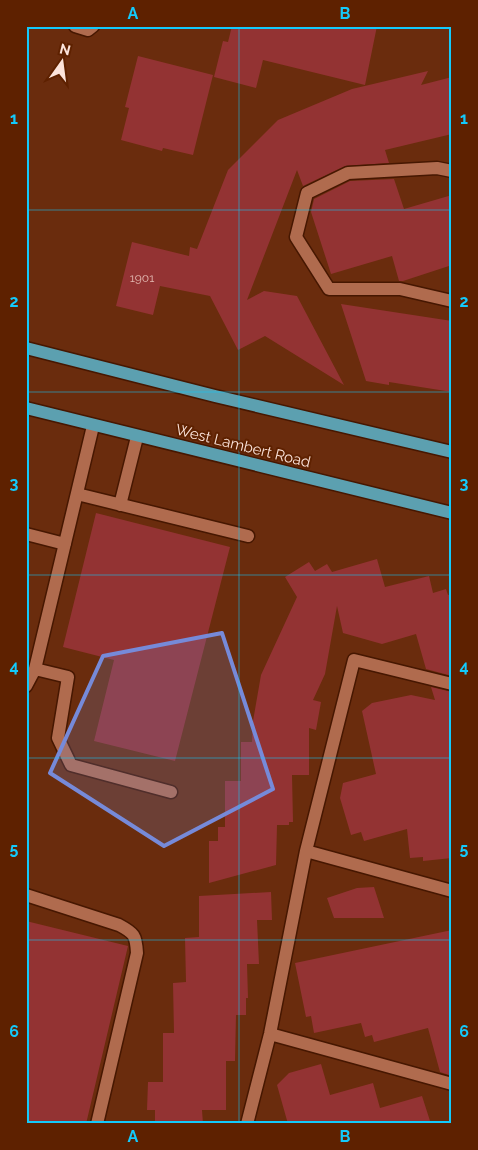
<svg xmlns="http://www.w3.org/2000/svg" width="478" height="1150" viewBox="0 0 478 1150" font-family="Raleway,sans-serif">
	<style>
		.building { fill: #933333 }
		.lines { fill: none; stroke-linecap: round; stroke-linejoin: round }
		.minor-casing { stroke: #461701; stroke-width: 15 }
		.major-casing { stroke: #461701; stroke-width: 15 }
		.minor { stroke: #b06b4e; stroke-width: 12 }
		.major { stroke: #5ca0b0; stroke-width: 12 }
		.marked { fill: #768ad9; fill-opacity: 0.2; stroke: #768ad9; stroke-width: 4; stroke-linejoin: round }
		.grid { fill: none; stroke: #13cafb; stroke-width: 1; stroke-opacity: 0.55 }
		.labels { text-anchor: middle; dominant-baseline: central; stroke-width: 4; stroke-linejoin: round; paint-order: stroke }
		.number-label { font-size: 12px; fill: #e2b8b1 }
		.street-label { font-size: 15px; fill: #fce4db; stroke: #5e2100 }
		.neatline { fill: none; stroke: #13cafb; stroke-width: 2 }
		.grid-label { font-size: 16px; text-anchor: middle; font-weight: bold; fill: #13cafb }
	</style>
	<rect width="100%" height="100%" fill="#6a2c0d"/>
	<!-- building -->
	<path class="building" d="M232,26H377L365,85L263,60L256,88L214,77L223,41L228,42Z
		M138,56L213,75L193,155L163,148L162,151L121,140L129,108L125,107Z
		M428,71L421,85L452,77V134L385,150L389,163L345,166L303,186L297,170L247,300L264,291L297,296L344,385L265,336L238,350L210,296L160,286L153,315L116,306L132,242L189,256L190,247L197,249L228,170L278,120L352,89Z
		M394,179L404,209L452,195V265L403,281H399L392,256L331,274L311,212L314,199L350,181Z
		M341,304L452,321V392L389,382V385L366,381Z
		M96,513L230,547L175,761L94,741L114,660L63,647Z
		M377,559L385,587L429,576L433,593L446,589L448,595L452,594V676L426,669L416,634L382,644L343,633L337,606L325,674L313,700L321,702L316,730L309,728V775H292L293,822H289V825H277L276,865L209,883V841H218V827H225V781H241V742H252L253,721L261,675L297,597L285,577L309,562L315,571L327,564L332,572Z
		M431,687L452,692V858L423,861V857L410,858L407,829L364,841L361,832L351,835L340,798L343,783L376,774L362,711L372,703L411,695L435,700Z
		M374,887L384,918H334L327,898L357,888Z
		M271,892L272,920H257L259,964H247L248,998H246V1015H236L235,1061H226V1110H202L203,1124H155V1110H147L148,1082H163V1033H174L173,983L186,982L185,938L199,937V896Z
		M26,921L128,946L86,1124H26Z
		M452,930V1076L440,1072L428,1028L374,1042L372,1035L365,1037L361,1023L314,1033L311,1016L306,1017L295,963Z
		M321,1064L330,1095L373,1083L380,1108L422,1096L431,1124H288L277,1085L289,1073Z"/>
	<g class="lines">
		<defs>
			<path id="minor" d="M75,26L88,30L93,26
				M452,171L437,168L348,173L307,193L296,237L329,289H400L452,301
				M77,494L248,536
				M120,505L137,437
				M26,534L65,544
				M35,669L68,677L58,738L71,765L171,792
				M26,686L35,669L93,426
				M306,851L452,891
				M26,895L119,925C134,933 136,935 137,953L97,1124
				M270,1034L452,1084
				M247,1124L270,1034L306,851L354,660L452,684"/>
			<path id="major" d="M26,348L215,396L452,452
				M26,408L452,513"/>
		</defs>
		<!-- minor casing -->
		<use href="#minor" class="minor-casing"/>
		<!-- major casing -->
		<use href="#major" class="major-casing"/>
		<!-- minor -->
		<use href="#minor" class="minor"/>
		<!-- major -->
		<use href="#major" class="major"/>
	</g>
	<!-- marked area -->
	<path class="marked" d="M222,633L273,789L164,846L50,773L103,656Z"/>
	<!-- grid -->
	<path class="grid" d="M239,26V1124M26,210H452M26,392H452M26,575H452M26,758H452M26,940H452"/>
	<g class="labels">
		<!-- number labels -->
		<g class="number-label">
			<text x="142" y="278">1901</text>
		</g>
		<!-- street labels -->
		<g class="street-label">
			<text transform="translate(243 446) rotate(14)">West Lambert Road</text>
		</g>
	</g>
	<!-- border -->
	<rect width="478" height="1150" fill="none" stroke="#5e2100" stroke-width="55"/>
	<!-- north arrow -->
	<g transform="translate(62 62) rotate(14)" stroke="#5e2100" stroke-width="4" paint-order="stroke">
	<path d="M0-4L9 19L0 12L-9 19Z" fill="#fce4db"/>
	<text y="-8" font-size="14" font-weight="bold" text-anchor="middle" fill="#fce4db">N</text>
	</g>
	<rect x="28" y="28" width="422" height="1094" class="neatline"/>
	<g class="grid-label">
		<text x="133" y="19">A</text>
		<text x="345" y="19">B</text>
		<text x="14" y="124">1</text>
		<text x="464" y="124">1</text>
		<text x="14" y="307">2</text>
		<text x="464" y="307">2</text>
		<text x="14" y="489">3</text>
		<text x="464" y="489">3</text>
		<text x="14" y="672">4</text>
		<text x="464" y="672">4</text>
		<text x="14" y="854">5</text>
		<text x="464" y="854">5</text>
		<text x="14" y="1037">6</text>
		<text x="464" y="1037">6</text>
		<text x="133" y="1142">A</text>
		<text x="345" y="1142">B</text>
	</g>
</svg>
